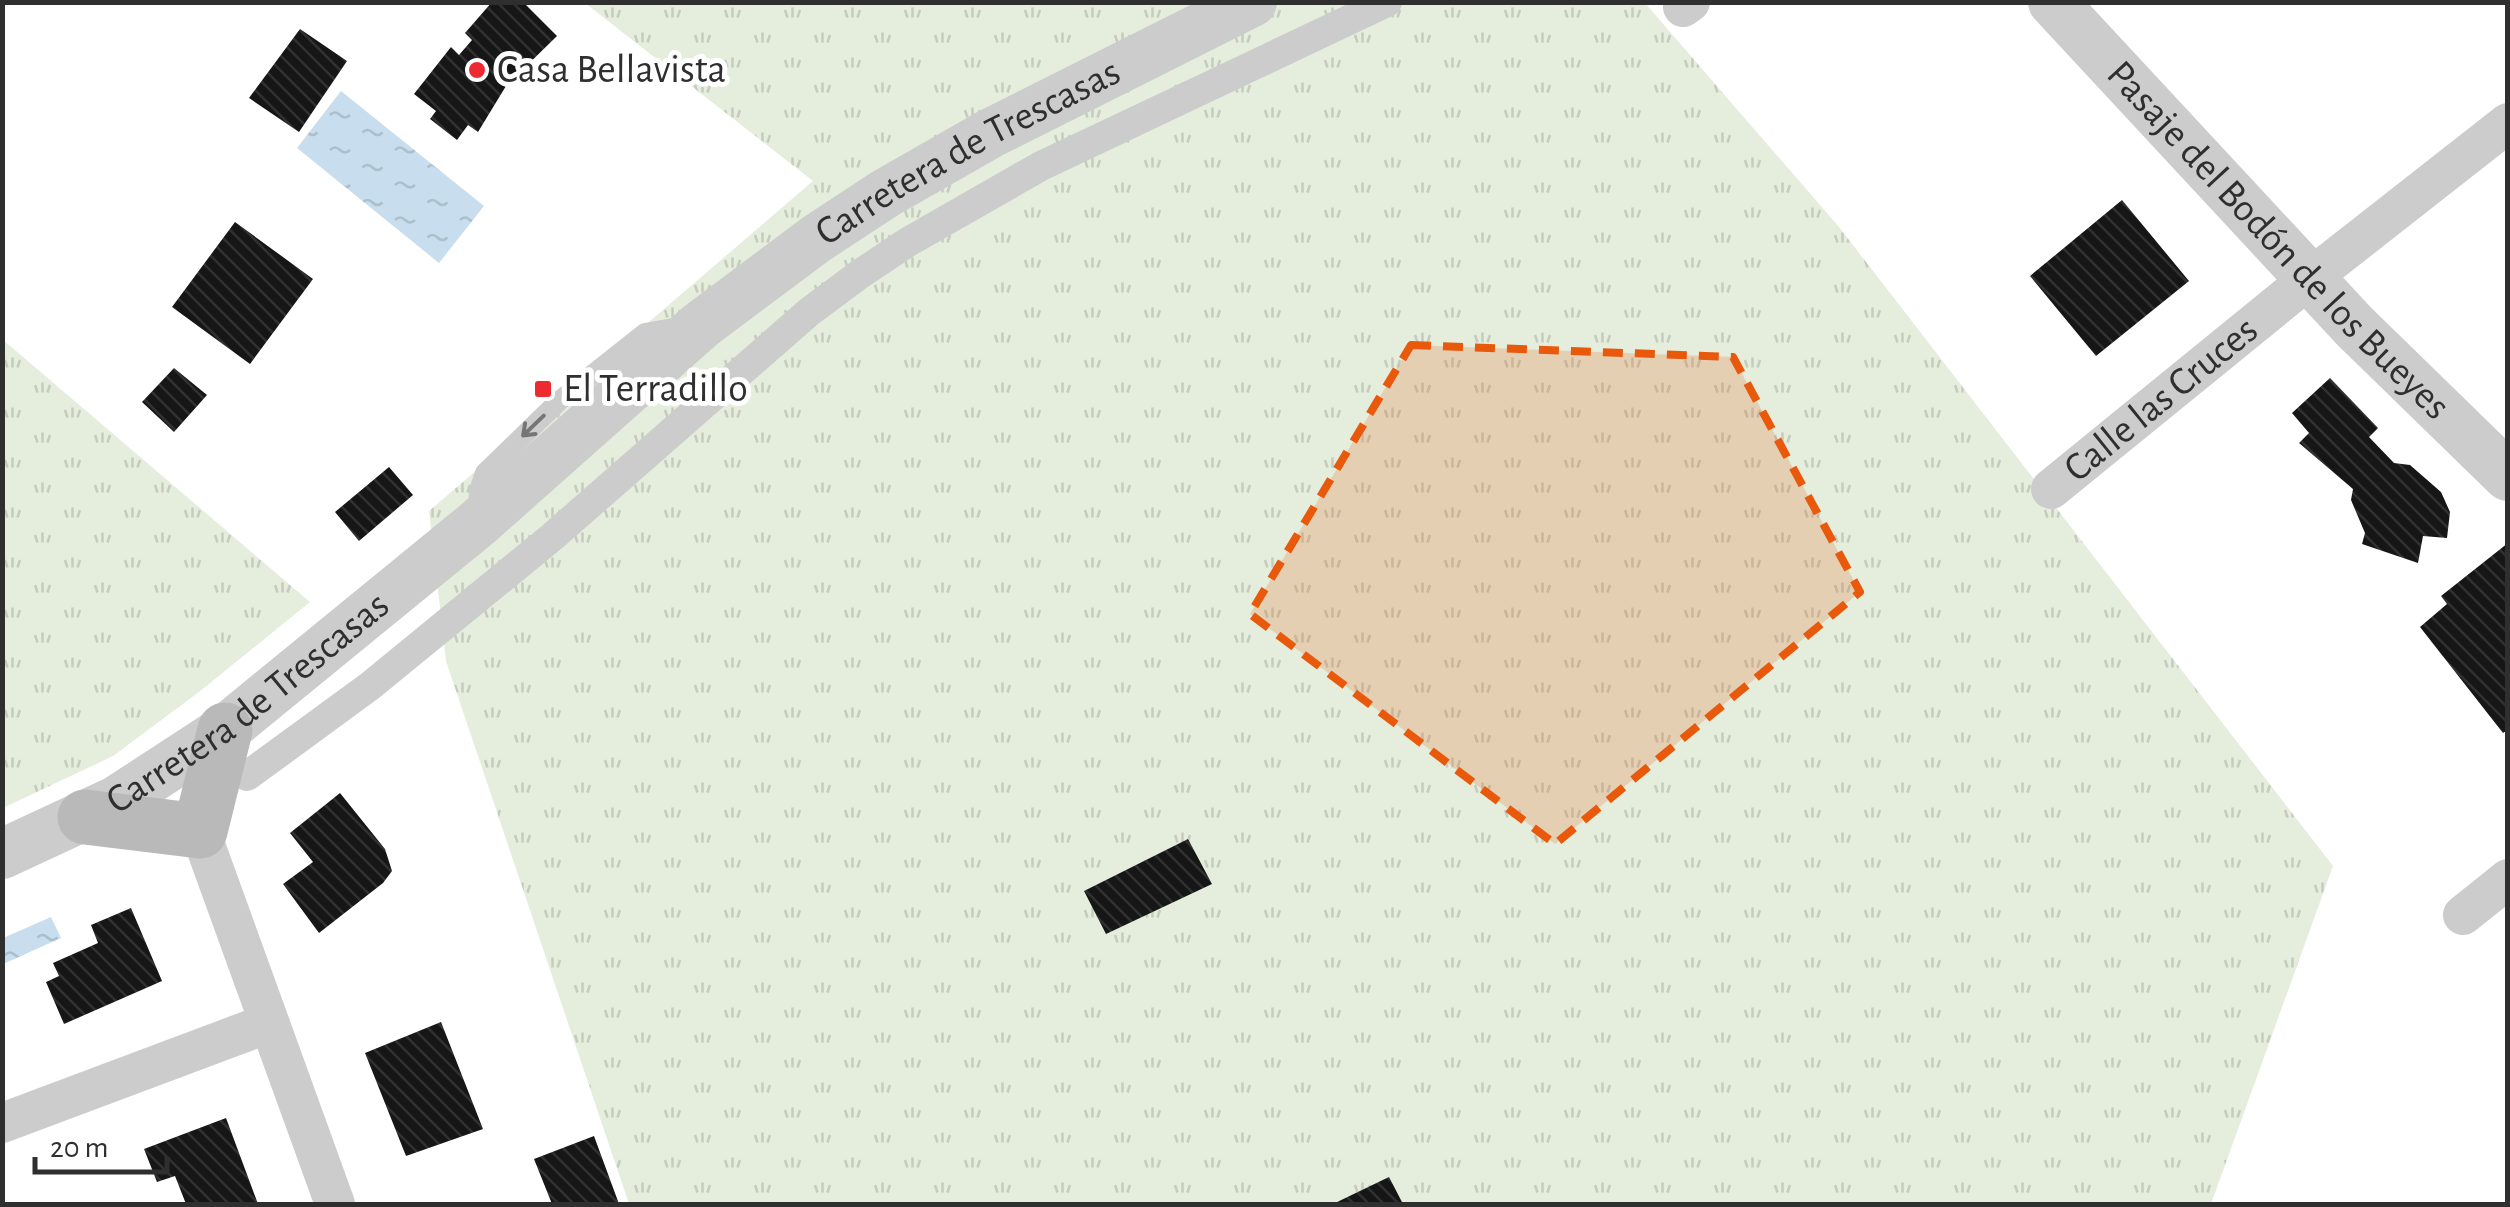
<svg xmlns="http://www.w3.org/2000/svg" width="2510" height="1207" viewBox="0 0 2510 1207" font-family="'Alegreya Sans',sans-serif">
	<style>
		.grass { fill: url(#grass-tufts) }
		.water { fill: url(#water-ripples) }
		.building { fill: url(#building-back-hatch) }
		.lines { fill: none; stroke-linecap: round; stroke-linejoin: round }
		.service { stroke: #ccc; stroke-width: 20 }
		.pedestrian { stroke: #ccc; stroke-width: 30 }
		.minor { stroke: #ccc; stroke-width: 40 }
		.tertiary { stroke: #ccc; stroke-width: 50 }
		.secondary { stroke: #b9b9b9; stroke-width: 55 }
		.oneway { stroke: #767676 }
		.marked { fill: #e8590c; fill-opacity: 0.2; stroke: #e8590c; stroke-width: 8; stroke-dasharray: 20 12; stroke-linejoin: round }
		.poi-dot { fill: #ee2a31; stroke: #fff; stroke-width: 4 }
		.labels { text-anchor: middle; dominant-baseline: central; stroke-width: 10; stroke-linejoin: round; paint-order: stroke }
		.poi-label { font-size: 40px; fill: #2f2f2f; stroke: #fff; text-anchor: start }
		.street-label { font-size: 40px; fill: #2f2f2f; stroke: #fff }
	</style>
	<defs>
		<pattern id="grass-tufts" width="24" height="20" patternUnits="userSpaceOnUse" patternTransform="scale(2.5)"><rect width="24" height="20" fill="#e5eddd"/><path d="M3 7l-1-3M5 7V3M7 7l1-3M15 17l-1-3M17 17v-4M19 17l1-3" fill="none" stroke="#c5ccbe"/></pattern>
		<pattern id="water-ripples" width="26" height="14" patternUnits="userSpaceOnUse" patternTransform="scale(2.5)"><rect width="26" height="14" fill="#c8deee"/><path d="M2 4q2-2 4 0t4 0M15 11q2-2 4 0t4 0" fill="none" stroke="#acbfcc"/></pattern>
		<pattern id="building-back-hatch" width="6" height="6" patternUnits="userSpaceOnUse" patternTransform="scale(2.5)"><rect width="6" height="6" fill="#161616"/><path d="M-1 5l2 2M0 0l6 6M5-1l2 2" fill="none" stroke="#303030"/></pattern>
	</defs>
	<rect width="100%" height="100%" fill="#fff"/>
	<!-- grass -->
	<path class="grass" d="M585,3H1645L1839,227L2333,866L2211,1204H629L446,661L429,511L813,181Z
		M2,339L310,602L199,692L113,756L3,808Z"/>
	<!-- water -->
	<path class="water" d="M341,91L484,206L439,263L297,148Z
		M51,917L61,938L3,964V938Z"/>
	<!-- building -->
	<path class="building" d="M492,2H523L557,36L506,86L478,132L468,125L457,140L430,119L436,111L414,94L451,47L459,55L472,40L465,33Z
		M300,29L347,61L299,132L249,98Z
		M2122,200L2189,281L2096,356L2030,276Z
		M235,222L313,279L250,364L172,307Z
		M174,368L207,395L174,432L142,402Z
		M2330,378L2378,428L2369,437L2394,463L2410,465L2441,492L2450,512L2447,538L2423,536L2418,563L2362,544L2365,533L2351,500L2353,489L2299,443L2309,433L2292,413Z
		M389,467L413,495L359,541L335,512Z
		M2508,543V730L2503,733L2420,627L2447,604L2441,596Z
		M340,793L385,849L392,871L383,883L319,933L283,884L313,862L290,833Z
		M1188,839L1212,884L1106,934L1084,891Z
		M131,908L162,981L64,1024L46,982L59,976L53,963L98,943L91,925Z
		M441,1022L483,1129L406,1156L365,1053Z
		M226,1118L258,1204H186L175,1176L157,1182L144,1149Z
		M594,1136L619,1204H552L534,1159Z
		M1389,1177L1403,1204H1333Z"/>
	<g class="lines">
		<!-- service -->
		<path class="service" d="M478,515L479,491L485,473L559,401L645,333L684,326"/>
		<!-- pedestrian -->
		<path class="pedestrian" d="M247,776L370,686L552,537L809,312L860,274L908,242L1041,166L1387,2"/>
		<!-- minor -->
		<g class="minor">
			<path d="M1683,7L1690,2"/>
			<path id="s1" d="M2051,489L2309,279L2508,123"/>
			<path d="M200,831L335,1204"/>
			<path d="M2463,915L2508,879"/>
			<path d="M2,1123L269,1023"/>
		</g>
		<!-- tertiary -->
		<g class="tertiary">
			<path id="s2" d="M2053,2L2354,326L2508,476"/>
			<path id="s3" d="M2,854L116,801L225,730L477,524L701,325L816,239L886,193L991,133L1252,2"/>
		</g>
		<!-- secondary -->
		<path class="secondary" d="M85,817L200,831L225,730"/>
	</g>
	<!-- one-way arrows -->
	<defs><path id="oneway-shaft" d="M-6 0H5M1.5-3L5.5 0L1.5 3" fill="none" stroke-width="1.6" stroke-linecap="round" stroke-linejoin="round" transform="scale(2.5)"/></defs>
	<use class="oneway" href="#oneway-shaft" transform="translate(533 426) rotate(136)"/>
	<!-- marked area -->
	<path class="marked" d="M1411,345L1733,357L1860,592L1555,844L1250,614Z"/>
	<!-- markers -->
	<g class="poi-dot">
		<circle cx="477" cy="70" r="10"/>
		<rect x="533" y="379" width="20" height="20" rx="5"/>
	</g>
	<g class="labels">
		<!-- poi labels -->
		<g class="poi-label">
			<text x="497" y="70">Casa Bellavista</text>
			<text x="563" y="389">El Terradillo</text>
		</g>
		<!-- street labels -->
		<g class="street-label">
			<text stroke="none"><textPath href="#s3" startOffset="1200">Carretera de Trescasas</textPath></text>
			<text stroke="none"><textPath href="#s2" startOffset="328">Pasaje del Bodón de los Bueyes</textPath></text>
			<text stroke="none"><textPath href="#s1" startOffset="142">Calle las Cruces</textPath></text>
			<text stroke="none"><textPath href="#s3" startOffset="290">Carretera de Trescasas</textPath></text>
		</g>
	</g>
	<!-- border -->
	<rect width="2510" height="1207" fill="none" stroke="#2f2f2f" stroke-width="10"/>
	<!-- scale -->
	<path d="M35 1157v15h132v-15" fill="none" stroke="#2f2f2f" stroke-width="5"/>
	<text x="50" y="1157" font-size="30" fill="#2f2f2f" stroke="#ffffff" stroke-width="8" paint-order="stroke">20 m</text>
</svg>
